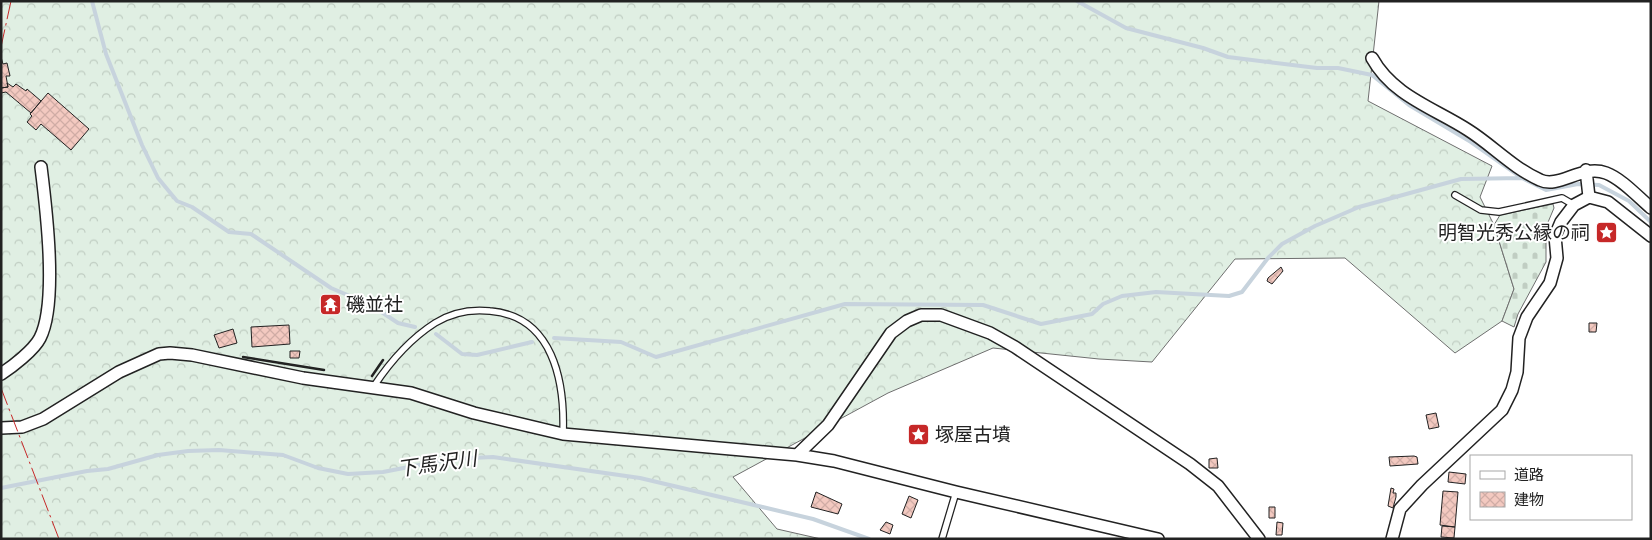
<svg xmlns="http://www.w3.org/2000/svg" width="1652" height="540" viewBox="0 0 1652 540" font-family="Signika,'Noto Sans JP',sans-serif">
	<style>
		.forest { fill: url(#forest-crowns); stroke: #6f6f6f }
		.cemetery { fill: url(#cemetery-stones); stroke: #6f6f6f }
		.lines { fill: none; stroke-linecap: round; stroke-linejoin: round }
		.stream { stroke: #c7d3dd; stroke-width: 4 }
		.building { fill: url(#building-cross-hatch); stroke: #222 }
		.service-casing { stroke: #222; stroke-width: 8 }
		.minor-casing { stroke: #222; stroke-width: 14 }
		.service { stroke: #fff; stroke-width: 5.5 }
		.minor { stroke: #fff; stroke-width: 11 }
		.wall { stroke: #222; stroke-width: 2.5 }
		.power { stroke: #c62828; stroke-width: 1; stroke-dasharray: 18 4 2.5 4; stroke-linecap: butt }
		.labels { text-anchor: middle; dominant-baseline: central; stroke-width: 4; stroke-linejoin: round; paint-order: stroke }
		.poi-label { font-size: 19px; fill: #222; stroke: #fff; text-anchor: start }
		.water-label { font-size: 20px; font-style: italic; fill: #222; stroke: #fff }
	</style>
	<defs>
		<pattern id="forest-crowns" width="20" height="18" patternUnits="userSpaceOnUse" patternTransform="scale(1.25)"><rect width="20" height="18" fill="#e0efe3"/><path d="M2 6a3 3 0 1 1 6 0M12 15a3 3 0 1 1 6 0" fill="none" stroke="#c0cdc2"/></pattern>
		<pattern id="cemetery-stones" width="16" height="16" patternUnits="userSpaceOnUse" patternTransform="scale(1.25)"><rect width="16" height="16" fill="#e0efe3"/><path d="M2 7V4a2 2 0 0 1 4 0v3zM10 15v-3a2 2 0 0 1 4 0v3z" fill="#c0cdc2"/></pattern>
		<pattern id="building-cross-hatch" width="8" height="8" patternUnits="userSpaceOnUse" patternTransform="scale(1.25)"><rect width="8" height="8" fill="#f3c9c0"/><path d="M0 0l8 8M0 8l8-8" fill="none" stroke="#d0aca5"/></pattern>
	</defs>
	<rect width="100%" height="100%" fill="#fff"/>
	<!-- forest -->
	<path class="forest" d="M1,1H1379L1368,101L1492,166L1480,197L1494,225L1514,289L1502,321L1455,353L1345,258L1235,259L1152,362L1099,359L993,348L888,393L733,477L777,529L821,539H1Z"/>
	<!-- cemetery -->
	<path class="cemetery" d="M1553,204L1554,208L1546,227V262L1518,314L1514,327L1502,321L1514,289L1494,225L1500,215Z"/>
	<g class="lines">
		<!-- stream -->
		<path class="stream" d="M92,1L106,54L142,145L158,178L177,201L192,207L229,232L251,234L331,288L371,305L398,323L415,327
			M1077,1L1126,28L1203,48L1228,57L1317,68H1338L1372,75L1409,105L1471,142L1522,178L1546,190L1578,184L1599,185L1629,201L1651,222
			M436,334L462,354L477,355L532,342
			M554,338L621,342L656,357L845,304L983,305L1041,324L1092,314L1103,304L1122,296L1156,292L1229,296L1242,292L1268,258L1282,244L1315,226L1359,207L1461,179L1522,178
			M1,488L87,471L108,469L158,455L188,451L219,450L283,455L318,468L348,474L383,472L450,459L493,457L640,478L813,519L869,539"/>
	</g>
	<!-- building -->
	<path class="building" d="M1,57L3,64L7,63L10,76H6L8,87L1,88Z
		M7,83L13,87L16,84L26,91L27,89L41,101L31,113L6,92L1,93V88L8,87Z
		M48,93L89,129L71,150L41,124L36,130L27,122L32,116L30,114Z
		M1281,267L1283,271L1272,284L1267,281L1268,278Z
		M1589,323H1597L1596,332H1589Z
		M289,325L290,344L252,347L251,327Z
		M233,329L237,343L219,348L214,335Z
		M290,351H300L299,358H290Z
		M1436,413L1439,427L1429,429L1426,415Z
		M1414,456L1417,457L1418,464L1390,466L1389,457Z
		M1217,458L1218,468H1209V459Z
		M1449,472L1466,474L1465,484L1448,482Z
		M1391,488L1394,489L1393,493H1396V497L1393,508L1388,506Z
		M1443,491L1458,492L1455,527L1440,525Z
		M816,492L842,504L838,514L811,507Z
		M909,496L918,500L911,518L902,514Z
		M1269,507H1275V518H1269Z
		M886,522L893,525L890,534L880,530Z
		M1277,522L1283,523L1282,535H1276Z
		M1442,526L1455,527L1454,538L1441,537Z"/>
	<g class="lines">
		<defs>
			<path id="service" d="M1455,195L1481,210L1499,212L1562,198L1574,205
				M374,386C390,362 410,339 435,323C451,313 471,309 490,311C553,316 565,381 563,434
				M942,539L956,492"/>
			<path id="minor" d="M1372,58C1393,96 1434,108 1468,130C1492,145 1513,168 1540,180C1559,189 1582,164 1606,173C1622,179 1638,197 1651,208
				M1586,170L1589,197
				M1,374C12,367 34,350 40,338C58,303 46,207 41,167
				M1,428L22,427L43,419L119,372L159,354L170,353L192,355L303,378L411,393L474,413L563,434L797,455L834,461L956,492L1158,539
				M797,455L828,425L891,333L907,321L921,315H941L990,333L1015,347L1190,464L1218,486L1259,539
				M1392,539L1400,509L1422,485L1502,410L1512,390L1517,372L1519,338L1527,317L1550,283L1557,258L1555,236L1561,222L1574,205L1589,197L1608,202L1651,236"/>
		</defs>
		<!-- service casing -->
		<use href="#service" class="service-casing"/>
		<!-- minor casing -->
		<use href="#minor" class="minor-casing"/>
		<!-- service -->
		<use href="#service" class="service"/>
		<!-- minor -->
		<use href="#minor" class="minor"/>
		<!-- wall -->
		<path class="wall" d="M243,357L324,370
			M372,376L383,360"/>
		<!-- power -->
		<path class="power" d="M1,47L11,1
			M1,388L59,539"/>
	</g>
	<!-- icons -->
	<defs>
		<symbol id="sight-square" viewBox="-11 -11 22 22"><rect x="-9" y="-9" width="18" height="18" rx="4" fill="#c62828" stroke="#fff"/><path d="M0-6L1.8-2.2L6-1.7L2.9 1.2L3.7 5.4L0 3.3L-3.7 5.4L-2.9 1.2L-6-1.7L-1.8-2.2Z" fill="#fff"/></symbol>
		<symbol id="temple-square" viewBox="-11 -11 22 22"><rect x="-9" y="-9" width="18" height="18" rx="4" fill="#c62828" stroke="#fff"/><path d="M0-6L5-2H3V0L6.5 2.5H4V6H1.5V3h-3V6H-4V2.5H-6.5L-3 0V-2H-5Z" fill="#fff"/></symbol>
	</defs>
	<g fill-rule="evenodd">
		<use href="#sight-square" x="1594" y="220" width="25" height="25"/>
		<use href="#temple-square" x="318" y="292" width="25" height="25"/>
		<use href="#sight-square" x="906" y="422" width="25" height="25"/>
	</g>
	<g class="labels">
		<!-- poi labels -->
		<g class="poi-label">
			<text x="1590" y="233" text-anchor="end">明智光秀公縁の祠</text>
			<text x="346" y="305">磯並社</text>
			<text x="935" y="435">塚屋古墳</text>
		</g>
		<!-- water labels -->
		<g class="water-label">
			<text transform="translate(437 464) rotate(-8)">下馬沢川</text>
		</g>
	</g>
	<!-- border -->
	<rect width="1652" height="540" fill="none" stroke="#222222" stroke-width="5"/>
	<!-- legend -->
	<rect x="1470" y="455" width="162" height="65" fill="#ffffff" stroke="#a7a7a7"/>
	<rect x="1480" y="471" width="25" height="8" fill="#ffffff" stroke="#a7a7a7"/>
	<text x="1514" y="480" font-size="15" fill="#222222">道路</text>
	<rect x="1480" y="492" width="25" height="15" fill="url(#building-cross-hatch)" stroke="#a7a7a7"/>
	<text x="1514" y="505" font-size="15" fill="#222222">建物</text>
</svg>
